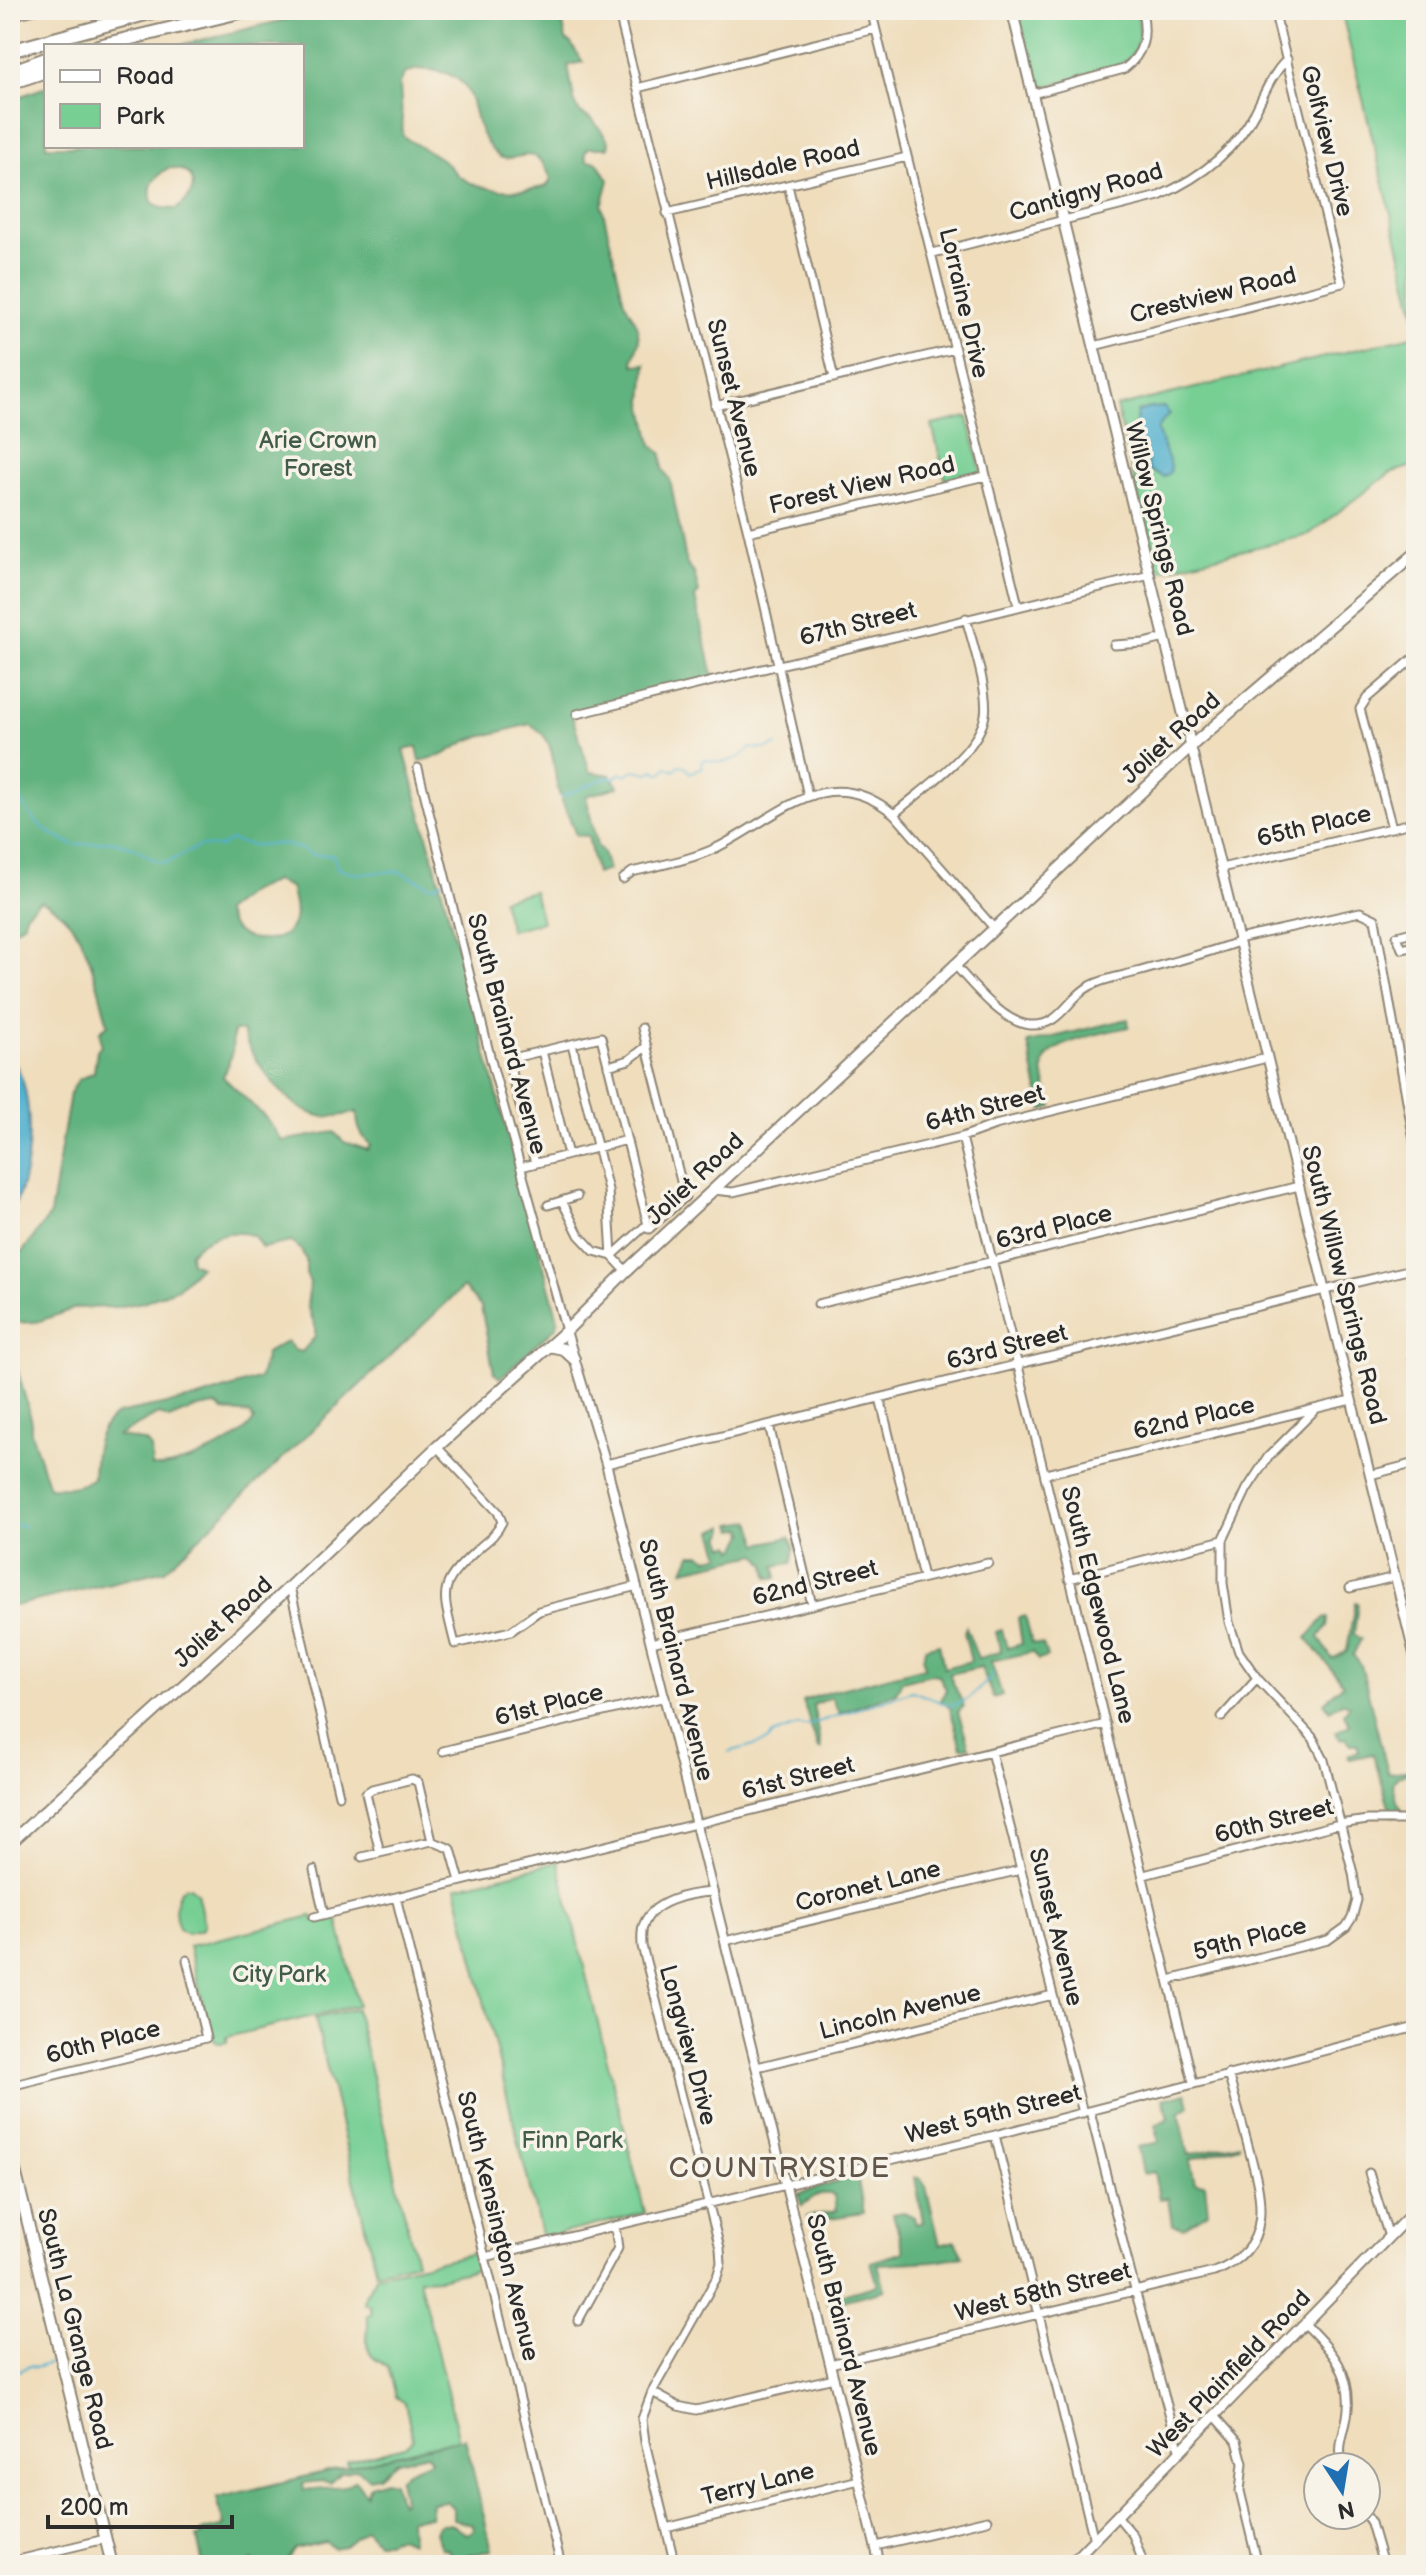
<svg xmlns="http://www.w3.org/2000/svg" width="1426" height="2575" viewBox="0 0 1426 2575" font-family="'Balsamiq Sans',sans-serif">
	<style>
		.green { fill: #77cf94; stroke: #517d60; stroke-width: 2 }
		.forest { fill: #61b27e; stroke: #466e54; stroke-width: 2; fill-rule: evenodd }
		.water { fill: #51b0cf; stroke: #3e6e7d; stroke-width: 2 }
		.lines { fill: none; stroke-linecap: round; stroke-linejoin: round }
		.stream { stroke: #51b0cf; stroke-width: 2 }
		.minor-casing { stroke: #8d8474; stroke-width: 11 }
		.tertiary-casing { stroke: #8d8474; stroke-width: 12 }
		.secondary-casing { stroke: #8d8474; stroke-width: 13 }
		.primary-casing { stroke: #8d8474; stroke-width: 14 }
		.motorway-casing { stroke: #8d8474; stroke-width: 16 }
		.minor { stroke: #fff; stroke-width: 7 }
		.tertiary { stroke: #fff; stroke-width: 8 }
		.secondary { stroke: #fff; stroke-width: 9 }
		.primary { stroke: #fff; stroke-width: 10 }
		.motorway { stroke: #fff; stroke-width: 12 }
		.labels { text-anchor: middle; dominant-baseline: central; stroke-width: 7; stroke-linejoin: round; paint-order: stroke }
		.street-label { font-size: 24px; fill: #2b2b2b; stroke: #f7f3e8 }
		.park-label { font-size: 24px; fill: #425c4a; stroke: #f7f3e8 }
		.quarter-label { font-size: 28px; letter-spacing: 2px; fill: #615549; stroke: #f7f3e8 }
	</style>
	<rect width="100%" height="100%" fill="#f7f3e8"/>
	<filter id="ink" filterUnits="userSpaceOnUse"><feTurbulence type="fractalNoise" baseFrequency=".0125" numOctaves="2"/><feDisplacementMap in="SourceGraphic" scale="16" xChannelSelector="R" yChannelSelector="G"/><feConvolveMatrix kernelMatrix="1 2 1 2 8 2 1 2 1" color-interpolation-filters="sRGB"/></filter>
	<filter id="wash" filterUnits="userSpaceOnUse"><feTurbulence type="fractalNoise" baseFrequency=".006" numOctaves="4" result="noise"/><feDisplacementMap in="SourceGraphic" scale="32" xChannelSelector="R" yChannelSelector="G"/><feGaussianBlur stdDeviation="1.8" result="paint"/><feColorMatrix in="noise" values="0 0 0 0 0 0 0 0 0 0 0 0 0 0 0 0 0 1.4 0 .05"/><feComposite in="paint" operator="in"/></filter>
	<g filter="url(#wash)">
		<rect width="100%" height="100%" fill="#efddbc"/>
		<!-- green -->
		<path class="green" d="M1017,10H1137C1146,57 1127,66 1085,77C1071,80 1056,84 1042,87L1033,80Z
			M1341,10H1416V316Z
			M1416,335V465L1390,473L1308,535L1157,571L1116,407Z
			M968,417L981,471L979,474L946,482L932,425Z
			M534,891L542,922L510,930L502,899Z
			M558,1862L645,2213L542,2238L456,1887Z
			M185,1887H190L197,1893L204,1924L201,1930L187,1933L179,1928C174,1915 172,1895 185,1887Z
			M312,1916L314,1921L337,1917L358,2005L227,2037V2042L218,2043L215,2040L210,2033L189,1946Z
			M356,2009L416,2262L376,2272L315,2018Z
			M475,2253L479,2268L440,2278L419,2279L459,2439L348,2466L347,2461L405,2446L413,2439L405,2403L396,2397L389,2368C384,2362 377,2362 372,2356C362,2344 371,2328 367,2315L372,2314L370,2304H365C362,2290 375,2287 376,2275Z"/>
		<!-- forest -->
		<path class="forest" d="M325,10H588C578,13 573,20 563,24L566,40L570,42L583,62L568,65L574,100L580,113L593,120L609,141L608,148H588L585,153L587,161L597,162L609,180L602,206L624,301L637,324L639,341L633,360L634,365L646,364L643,402L652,445L662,454L663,469L670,480L687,565L694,573L699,592L695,598L714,679L571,713L590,772L611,775L618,787L586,796L597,846L603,852L608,870L596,874L588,836L576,835C571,821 564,807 559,793C551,765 558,740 530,724L469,740L443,755L420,761L417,747L404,750L558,1319L557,1326L500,1378L494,1373L481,1307L463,1287L165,1570L10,1607V1344L31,1418V1432L49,1487C66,1488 79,1488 93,1478C94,1453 95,1428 117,1414L202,1397L260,1378L266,1353L287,1341L294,1350L302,1352L315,1337V1325L307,1306L310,1283L306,1274V1260L301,1250L291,1242L262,1248L254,1236C233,1228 205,1235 190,1253L191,1262L200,1266L178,1288L143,1302L117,1307L76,1308L37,1322L10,1323V1260L23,1251L50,1215L70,1093L78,1080L94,1072L97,1050L101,1045L100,1031L108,1025C96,983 88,918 40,901L25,914L24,923L10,933V100L46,87V146H302V46H176ZM417,69C493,71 458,118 497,155C513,169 534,134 551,179L547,186C521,193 484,193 460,177C453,172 448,164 441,159C429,150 416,146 403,136L400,84L404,74ZM168,168C200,167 199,195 176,209L162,208L152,202C147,185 154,178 168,168ZM275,881L290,887C292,898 297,909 294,920C288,945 250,945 234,929C230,925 227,917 224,912L251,891ZM233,1031H242C252,1060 288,1110 320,1116C333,1118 345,1115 357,1112C357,1127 360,1135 371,1145L368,1150L344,1142L334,1132L282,1141L266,1118L223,1077L232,1054ZM216,1405L223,1411L249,1414L254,1420C240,1443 179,1469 152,1467L151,1448L146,1442L118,1436L158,1414L169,1419L193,1409Z
			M1128,1019L1129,1027C1111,1031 1048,1042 1044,1063C1041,1076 1049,1094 1052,1107L1042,1110L1028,1043Z
			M751,1521L759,1544L790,1537L794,1547L792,1563L775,1566L777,1578L768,1577L766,1565L757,1554L684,1570L691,1554H700L708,1559L721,1555L713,1531L725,1526V1533L721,1536L725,1546L732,1545L734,1550L739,1546L745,1534L743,1528L734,1529L732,1524Z
			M1355,1602L1358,1603L1354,1634L1361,1639L1353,1655L1361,1665L1388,1773L1412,1770V1772L1397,1776L1393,1783L1397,1801L1405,1815L1392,1816L1373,1754L1349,1759L1348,1755L1359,1751L1357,1744H1351L1346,1738L1340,1739L1335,1732L1350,1725L1344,1713L1349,1706L1342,1702L1330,1710L1324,1702L1343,1684L1307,1638L1324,1618H1328L1327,1626L1319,1637L1332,1659L1347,1651Z
			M1025,1616L1032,1643L1043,1645L1047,1657L1038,1660L1032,1652L991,1661L1002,1695L993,1698L981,1667L949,1674L964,1706L958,1712L969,1747L961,1748L950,1708L941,1701L946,1689L939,1675L931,1674L902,1681L896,1693L839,1713L831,1697L813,1705L821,1749H818L803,1701L829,1692L925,1667L923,1659L925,1648L939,1644L944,1668L971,1661L964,1632L966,1627L978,1659L1001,1651L996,1632L1002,1630L1007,1648L1022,1644L1018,1618Z
			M1186,2093L1189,2106L1179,2113L1189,2155L1239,2143V2145L1190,2160L1195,2183L1205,2184L1208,2212L1183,2228L1172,2225L1168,2198L1159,2199L1154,2172L1143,2174L1138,2147L1159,2142L1156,2125L1169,2118L1163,2099Z
			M857,2176L864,2213L809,2221L807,2217L836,2211L834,2195C821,2191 812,2197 802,2206L798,2194Z
			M915,2177H920L926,2186L940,2245L955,2241L963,2256L934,2261L878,2264L885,2290L829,2304L828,2299L878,2285L871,2262L904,2252L893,2214L904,2212L914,2217L916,2224L923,2222Z
			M465,2438L492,2550L455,2559L447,2549L441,2548L435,2532L438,2525C450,2521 457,2527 467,2534L474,2530L473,2524L453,2519V2508L446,2501L432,2503L430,2517L410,2519L411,2542L398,2537L386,2542H377L365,2529L344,2546L333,2548L325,2542L295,2549L283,2565H259L252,2560L248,2565H203L197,2537L202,2536L201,2532L224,2526L217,2498ZM427,2454L430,2461L407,2471L399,2479L403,2500L400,2503L393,2482L385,2480L370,2485L366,2494L355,2480L345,2486L304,2490L303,2483L323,2481L330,2483L340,2473L357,2469L369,2478L378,2476L397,2461Z"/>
		<!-- water -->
		<path class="water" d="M1164,407L1169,414L1158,427V432L1171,466L1170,472L1164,477L1149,470L1146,453L1135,433L1137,412L1150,408Z
			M10,1058C38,1084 32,1184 10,1213Z"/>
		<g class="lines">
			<!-- stream -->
			<path class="stream" d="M10,782C17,791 21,801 27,810C37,827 55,837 73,845
				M561,797L605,778H615L620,773L625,775L634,770L649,773L653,770L661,774L667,767L675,771L679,765L685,766L690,773L703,767L701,762L704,759C720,766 740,761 750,748L765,749L778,745
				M77,845L111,841L135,848L154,860L166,863L200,846L221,847L230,840L251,845L280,844L302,849L312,855H333L338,869L357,874L398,871L431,886
				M433,887L442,881
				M10,1523L24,1526
				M729,1752L768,1741L773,1735L797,1726H806L912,1691L951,1706L968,1699L992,1677V1673
				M10,2374L30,2366L35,2368L51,2363"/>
		</g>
	</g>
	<g filter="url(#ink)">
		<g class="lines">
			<defs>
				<path id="minor" d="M618,10L748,532L808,796
					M871,10L1018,605
					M10,16L35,10
					M637,88L875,29
					M1032,94L1124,69C1145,53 1147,35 1142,10
					M788,185L834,378
					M667,213L907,157
					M933,253L1159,196C1199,178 1235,152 1255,112C1266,91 1270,77 1287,59
					M1094,346L1342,283L1274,10
					M715,406L955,349
					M748,532L985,476
					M1114,645L1144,643L1165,638
					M577,714L1150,575
					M418,768L493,1068L566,1331
					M894,814C922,789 979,753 985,715C989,692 972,642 966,618
					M1392,828L1360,709L1367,698L1416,656
					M1221,868L1416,822
					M623,879L632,872C660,865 690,860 716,848C779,817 826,759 894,814L993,927
					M1416,931L1397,936L1402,949L1416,946
					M1238,939L1360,912L1375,919L1416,1152
					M954,964C971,983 1003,1023 1030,1025C1061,1027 1067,998 1090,986C1104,978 1122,976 1137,972C1172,962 1205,954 1238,942
					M572,1044L608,1190L612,1256
					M542,1051L568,1155
					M608,1066L629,1060L647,1046
					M962,1137L1193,2082
					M535,1163L511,1072L513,1058L601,1037L649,1229
					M521,1167L627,1140
					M713,1190L733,1192L792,1178L962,1137L995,1125L1267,1058
					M562,1201L579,1235L594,1251L612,1256L626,1271
					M548,1205L577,1196
					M612,1256L644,1227L649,1229L685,1197L642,1028
					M818,1304L1299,1186
					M1416,1348L1413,1359L1416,1369
					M880,1398L923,1577
					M769,1425L812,1605
					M437,1447L498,1512L502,1522C497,1533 490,1539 481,1546C437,1587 441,1587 455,1644L511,1631L539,1611L637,1586
					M606,1464L1416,1268
					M1046,1474L1351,1400
					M1370,1475L1416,1463
					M1069,1579L1223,1540
					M290,1587L339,1795
					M1350,1588L1395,1577
					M651,1643L988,1563
					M1222,1717L1257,1678
					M443,1751L665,1697
					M991,1752L1083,2113
					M380,1853L366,1793L372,1789L412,1779L418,1782L432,1841
					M362,1857L432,1841L451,1849L460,1881
					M314,1870L324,1914
					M1144,1875L1339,1824L1368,1820H1416
					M396,1897L561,2565
					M314,1917L1106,1724
					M725,1941L1020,1870
					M1169,1980L1328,1940L1346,1927L1352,1918L1357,1900L1353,1873L1324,1760L1313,1738L1257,1678L1239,1652L1229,1622L1223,1583V1540L1247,1489L1268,1457L1316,1409
					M757,2067L1053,1995
					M10,2086L206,2038L187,1960
					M1090,2111L1135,2290L1180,2452
					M995,2135L1094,2540
					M1369,2173L1389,2237
					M485,2257L995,2135L1416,2027
					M578,2321L618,2248L615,2226
					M1305,2324C1333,2351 1354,2375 1347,2417C1343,2439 1338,2443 1342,2467
					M830,2364L1214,2272C1276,2249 1262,2196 1248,2146C1242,2122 1235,2098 1228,2074
					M652,2392L678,2406L696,2410L834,2378
					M1215,2416L1237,2441L1243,2463L1240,2491L1258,2565
					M1366,2515L1371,2523L1383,2565
					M1118,2517L1133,2535L1144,2565
					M666,2528L859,2480
					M876,2546L987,2520
					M10,2562L105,2539
					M675,2565L645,2442L642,2419L652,2392L717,2277L721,2263L720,2248L642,1946C642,1941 641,1933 643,1927C650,1901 689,1893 713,1892"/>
				<path id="tertiary" d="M1191,746L1416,1662
					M566,1331L607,1467L880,2565"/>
				<path id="secondary" d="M1012,10L1191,746
					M1069,2565L1416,2209"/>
				<path id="primary" d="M549,1346L563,1349L574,1359
					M10,1843L229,1644L437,1447L566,1331L626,1271L1191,746L1416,553
					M10,2150L112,2565"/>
				<path id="motorway" d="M98,46L248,10
					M10,51L160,10
					M10,72L46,59
					M10,83L46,71"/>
			</defs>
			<!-- minor casing -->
			<use href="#minor" class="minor-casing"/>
			<!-- tertiary casing -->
			<use href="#tertiary" class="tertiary-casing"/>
			<!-- secondary casing -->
			<use href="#secondary" class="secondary-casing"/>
			<!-- primary casing -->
			<use href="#primary" class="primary-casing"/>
			<!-- motorway casing -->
			<use href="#motorway" class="motorway-casing"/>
			<!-- minor -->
			<use href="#minor" class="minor"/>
			<!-- tertiary -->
			<use href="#tertiary" class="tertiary"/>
			<!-- secondary -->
			<use href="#secondary" class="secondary"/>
			<!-- primary -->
			<use href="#primary" class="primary"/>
			<!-- motorway -->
			<use href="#motorway" class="motorway"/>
		</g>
	</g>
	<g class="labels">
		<!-- street labels -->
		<g class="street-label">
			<text transform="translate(1327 141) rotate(76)">Golfview Drive</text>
			<text transform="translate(783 165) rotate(-13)">Hillsdale Road</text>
			<text transform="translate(1086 192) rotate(-16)">Cantigny Road</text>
			<text transform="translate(1213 295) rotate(-14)">Crestview Road</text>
			<text transform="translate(964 303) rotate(77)">Lorraine Drive</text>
			<text transform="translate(734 398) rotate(76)">Sunset Avenue</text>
			<text transform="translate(862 485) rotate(-13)">Forest View Road</text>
			<text transform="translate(1159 529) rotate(76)">Willow Springs Road</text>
			<text transform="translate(858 624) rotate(-14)">67th Street</text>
			<text transform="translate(1171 738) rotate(-42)">Joliet Road</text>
			<text transform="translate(1314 826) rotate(-13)">65th Place</text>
			<text transform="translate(507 1034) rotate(75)">South Brainard Avenue</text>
			<text transform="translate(985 1108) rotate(-15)">64th Street</text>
			<text transform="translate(695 1179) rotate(-43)">Joliet Road</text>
			<text transform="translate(1054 1227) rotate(-14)">63rd Place</text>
			<text transform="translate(1344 1285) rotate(76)">South Willow Springs Road</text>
			<text transform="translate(1007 1347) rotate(-14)">63rd Street</text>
			<text transform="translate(1194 1418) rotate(-13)">62nd Place</text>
			<text transform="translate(815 1583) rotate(-14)">62nd Street</text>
			<text transform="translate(1098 1605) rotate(76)">South Edgewood Lane</text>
			<text transform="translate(223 1622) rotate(-42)">Joliet Road</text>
			<text transform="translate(676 1660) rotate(76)">South Brainard Avenue</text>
			<text transform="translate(549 1705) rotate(-14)">61st Place</text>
			<text transform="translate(798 1778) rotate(-14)">61st Street</text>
			<text transform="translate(1274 1821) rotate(-14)">60th Street</text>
			<text transform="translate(868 1886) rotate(-14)">Coronet Lane</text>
			<text transform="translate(1056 1927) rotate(76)">Sunset Avenue</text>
			<text transform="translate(1250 1939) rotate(-14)">59th Place</text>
			<text transform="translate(900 2012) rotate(-14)">Lincoln Avenue</text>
			<text transform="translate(103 2042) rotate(-14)">60th Place</text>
			<text transform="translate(688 2045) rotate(75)">Longview Drive</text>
			<text transform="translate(993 2114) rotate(-14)">West 59th Street</text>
			<text transform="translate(498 2226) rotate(76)">South Kensington Avenue</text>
			<text transform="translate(1043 2292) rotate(-14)">West 58th Street</text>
			<text transform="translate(75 2329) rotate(76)">South La Grange Road</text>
			<text transform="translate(844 2335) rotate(76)">South Brainard Avenue</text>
			<text transform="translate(1229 2374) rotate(-46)">West Plainfield Road</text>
			<text transform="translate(758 2484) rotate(-14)">Terry Lane</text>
		</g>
		<!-- park labels -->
		<g class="park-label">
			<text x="318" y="440">Arie Crown<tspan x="318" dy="28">Forest</tspan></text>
			<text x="279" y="1974">City Park</text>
			<text x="572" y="2140">Finn Park</text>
		</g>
		<!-- quarter labels -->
		<g class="quarter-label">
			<text x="780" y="2168">COUNTRYSIDE</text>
		</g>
	</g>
	<!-- margin -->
	<rect width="1426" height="2575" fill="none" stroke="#f7f3e8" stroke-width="40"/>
	<!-- legend -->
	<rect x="44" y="44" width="260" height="104" fill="#f7f3e8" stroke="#a5a39c" stroke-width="2"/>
	<rect x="60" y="70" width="40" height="12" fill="#ffffff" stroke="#a5a39c" stroke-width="2"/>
	<text x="116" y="84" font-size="24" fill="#2b2b2b">Road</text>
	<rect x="60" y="104" width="40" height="24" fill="#77cf94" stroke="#a5a39c" stroke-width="2"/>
	<text x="116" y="124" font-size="24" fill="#2b2b2b">Park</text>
	<!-- north arrow -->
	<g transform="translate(1342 2491) rotate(168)"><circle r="38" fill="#f7f3e8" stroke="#a5a39c" stroke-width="2"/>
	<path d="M0-6L14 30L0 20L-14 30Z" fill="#1f6fb2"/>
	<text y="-12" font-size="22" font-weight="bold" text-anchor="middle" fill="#2b2b2b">N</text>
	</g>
	<!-- scale -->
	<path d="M48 2515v12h184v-12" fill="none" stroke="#2b2b2b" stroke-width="4"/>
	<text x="60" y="2515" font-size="24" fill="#2b2b2b" stroke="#f7f3e8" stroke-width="6" paint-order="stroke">200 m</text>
</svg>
